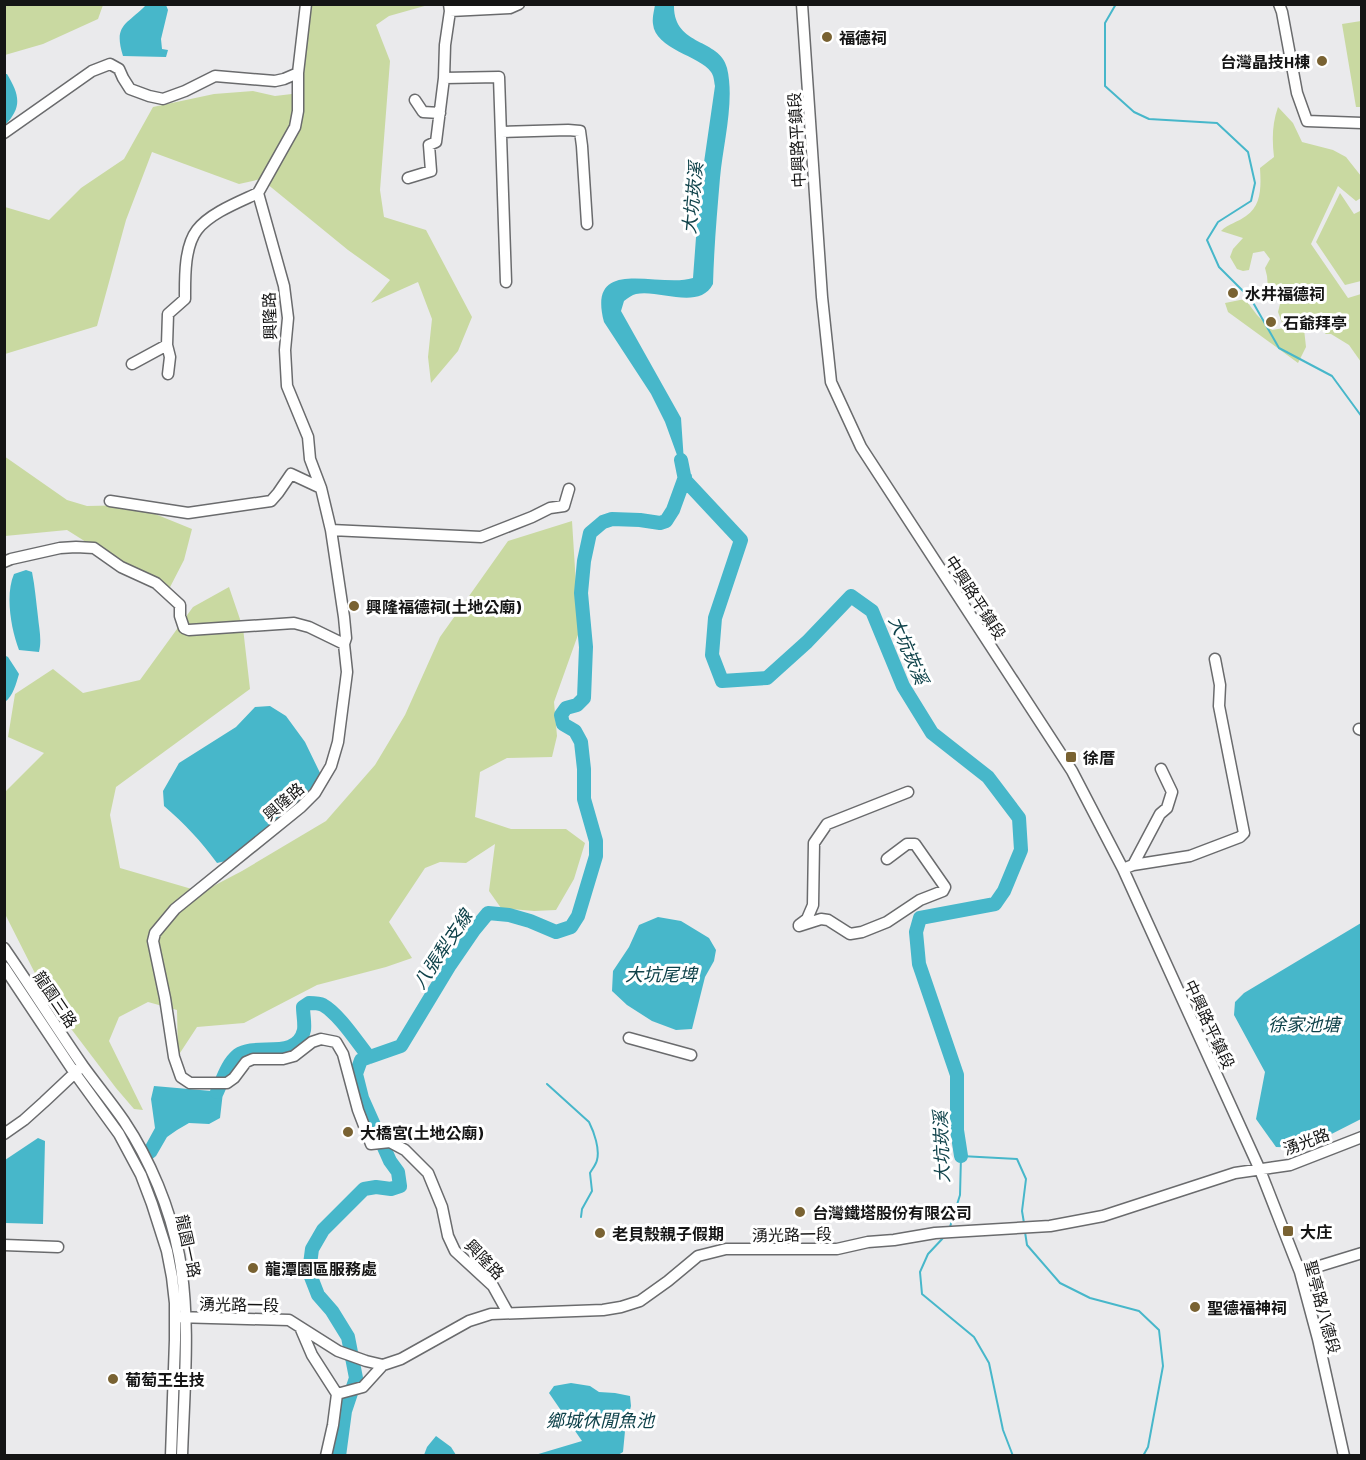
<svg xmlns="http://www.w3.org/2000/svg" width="1366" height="1460" viewBox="0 0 1366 1460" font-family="Barlow,'Noto Sans TC',sans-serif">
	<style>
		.green { fill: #c9d9a1 }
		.water { fill: #47b7ca }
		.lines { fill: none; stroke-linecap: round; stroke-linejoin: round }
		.stream { stroke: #47b7ca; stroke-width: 2 }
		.river { stroke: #47b7ca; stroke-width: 14 }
		.minor-casing { stroke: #6a6b6d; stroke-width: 13 }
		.minor { stroke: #fff; stroke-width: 10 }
		.poi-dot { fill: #796232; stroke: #fff; stroke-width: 2 }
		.labels { text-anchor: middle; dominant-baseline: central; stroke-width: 6; stroke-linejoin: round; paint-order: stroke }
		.poi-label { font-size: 16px; font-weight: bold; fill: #151515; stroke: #fff; text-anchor: start }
		.street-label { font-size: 16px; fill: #151515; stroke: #fff }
		.water-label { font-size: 18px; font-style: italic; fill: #0f424a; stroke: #fff }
	</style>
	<rect width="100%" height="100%" fill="#eaeaec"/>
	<!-- green -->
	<path class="green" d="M5,4H103V5L98,19L43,44L5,55Z
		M311,5H428L389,16L376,25L390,61L380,190L384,217L426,230L472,317L458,351L431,383L428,357L432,319L418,282L371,303L390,280L348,250L261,179L239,184L152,152L126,220L97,326L5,354V207L49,220L81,188L124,159L153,107L214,94L253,91L275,96L300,93Z
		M1361,21L1362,107H1356L1342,24Z
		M1278,107L1293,123L1302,142L1333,150L1346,157L1361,176V198L1356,201L1338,186L1311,244L1348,298L1361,294V362L1349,345L1331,334H1326L1314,324L1304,329L1306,347L1298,363L1228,312L1225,303L1245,299L1257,315L1272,330L1284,328L1278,312L1281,300L1268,288L1267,276L1265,268L1270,259L1264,251L1253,253L1249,270L1243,271L1237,269L1230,257L1233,249L1243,238L1221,231C1228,224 1238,222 1246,216C1262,205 1261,186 1260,168L1274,157C1272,140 1272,124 1278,107Z
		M1340,193L1354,214L1362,210L1361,281L1345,285L1316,242Z
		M4,456L67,500L87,506L133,505L192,529L184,560L167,593L67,530L5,536Z
		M572,521L579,632L554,702L557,736L552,757L507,758L480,772L475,817L511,829H566L585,843L574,879L556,910L534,911L501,908L489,891L495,844L466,863L440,862L425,868L389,922L412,958L386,967L317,985L244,1023L197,1027L178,1056L177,1010L148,1002L119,1017L109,1041L143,1110L134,1109L116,1088L47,997L5,914V792L44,753L8,737L15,694L53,669L83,693L140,680L193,607L229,587L243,628L250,689L116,787L110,815L120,868L202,892L242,871L326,821L375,765L405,715L440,637L508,541Z"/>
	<!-- water -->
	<path class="water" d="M146,5H166L168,10L161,39L162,49L168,50L166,57L123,56C113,24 127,25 146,5Z
		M655,5H674C673,47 720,38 727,68C735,101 723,144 720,178C717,213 714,248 713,284C699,311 659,289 636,294C632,295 628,298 624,301L621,311L681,418L685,477L665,422L651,394L604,322C586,254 660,289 693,278L699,197L715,86C714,81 714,76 711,72C700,56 655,49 653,24C652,18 654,11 655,5Z
		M5,74H7C19,94 23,107 5,125Z
		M26,570L32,572C35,587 36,601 38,617C39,628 42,640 39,652L19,650C11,629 5,595 14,574Z
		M4,655L8,657L19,674C16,684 13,696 5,702Z
		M270,706L286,716L305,742L322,777L289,811L239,858L217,863C201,841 184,823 164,806L163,791L179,763L236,727L255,707Z
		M658,917L681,921L709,938L716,950L714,961L705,977L692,1029L676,1030L652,1021L627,1005L612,991L613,971L629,947L639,925Z
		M1361,923V1119L1304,1148L1276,1147L1256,1119L1265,1072L1234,1015L1235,1002L1244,993Z
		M154,1086L223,1092L220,1118L209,1124L189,1123L177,1130L167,1137L156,1156L151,1160L144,1148L155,1128L151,1099Z
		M38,1138L45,1141L43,1224L5,1223V1160Z
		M571,1383L590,1386L599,1392L615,1393L630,1396L631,1406L625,1431L623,1452L618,1455H535L582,1441L549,1393L554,1386Z
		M436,1436L451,1447L456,1455H424L427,1447Z"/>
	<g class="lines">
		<!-- stream -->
		<path class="stream" d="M1116,4L1105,23V86L1134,112L1149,119L1217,123L1248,152L1255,183L1251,201L1218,222L1207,240L1219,267L1251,299L1279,348L1332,376L1362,417
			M547,1084L589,1122C594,1132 600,1149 597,1160C596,1165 592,1169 590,1173L592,1191L582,1209L581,1217
			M950,1227L960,1195L961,1156L1017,1159L1026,1179L1022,1211L1024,1223
			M1025,1232L1027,1245L1060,1283L1090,1298L1139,1311L1159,1330L1163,1366L1148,1447L1143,1456
			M944,1237L928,1254L920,1272L922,1294L974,1337L989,1363L1003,1430L1013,1456"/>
		<!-- river -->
		<path class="river" d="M681,460L685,480L741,540L715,618L712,655L722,681L767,678L807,642L851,596L872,611L903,686L932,733L988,777L1019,818L1021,850L1004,891L995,904L920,918L916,932L919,964L957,1075V1130L961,1156
			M217,1092C223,1079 227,1064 238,1055C256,1042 297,1061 304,1030C305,1023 303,1014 303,1007L309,1003C313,1003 319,1003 323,1005C339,1014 357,1042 369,1057
			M339,1456L345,1411L356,1378L348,1337L332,1311L318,1295L309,1272L312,1249L323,1230L364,1189L376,1187L391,1189L400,1186L398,1172L390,1161L362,1098L356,1074L361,1060L401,1046L450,965L474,930L488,913L509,915L530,921L556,932L571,927L578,916L596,856V841L584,799V769L581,742L575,731L563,724L561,715L566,708L577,705L584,698L586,647L581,593L584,561L590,533L603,522L612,519L640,520L660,523L666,521L673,510L685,477"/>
		<defs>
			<path id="minor" d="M306,4L298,73V111L295,127L258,193L284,286L288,318L285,350L287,386L308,437L310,459L321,488L331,530L344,617L346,638L344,644L347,672L338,742L331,766L315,793L301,807L175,909L155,933L153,941L165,998L174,1057L181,1077L190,1083H227L234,1078L246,1062L253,1059H283L294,1056L312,1042L321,1039L336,1042L343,1054L358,1110L371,1144L390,1142L405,1150L428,1173L442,1207L448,1236L455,1251L493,1286L508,1313
				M802,4L822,297L831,382L861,447L1072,771L1123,869L1260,1170L1300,1272L1318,1339L1344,1456
				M1279,4L1282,12L1297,93L1307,121L1362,123
				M450,11L510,8L519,4
				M444,78L445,45L450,11L449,4
				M415,100L423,112L440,113
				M502,132L568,130L580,131L582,146L587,224
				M4,133L92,71L110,64L119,69L123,78L130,89L149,96L163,99L185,91L215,76L275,81L284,79L298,73
				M408,178L431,171L429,145L436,142L444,78L499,77L506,282
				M132,364L167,345
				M168,374L170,357L167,345L168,314L185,299C185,279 184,247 197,230C210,213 239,202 258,193
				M110,501L188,513L271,501L278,493L291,474L321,488
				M331,530L481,537L532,517L550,508L564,506L569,489
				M4,562L11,559L60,548L76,547L94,548L121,567L156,583L180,605V616L184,628L189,630L294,623L309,627L344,644
				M1359,729L1362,730
				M1133,865L1160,814L1167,808L1172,792L1161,769
				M1123,869L1133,865L1190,856L1240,837L1244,833L1219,706L1220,685L1215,659
				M799,925L807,919L813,905L814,843L827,824L908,792
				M799,926L821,919L828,920L850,934L862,932L887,922L920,900L943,891L945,887L915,844H907L887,859
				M4,948C31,987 56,1027 83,1066C96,1084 111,1102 124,1121C150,1160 170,1208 179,1255C191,1319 184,1391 182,1456
				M4,967L74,1072L119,1134L141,1175L152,1204L167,1251L172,1277L175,1303V1340L171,1456
				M629,1038L691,1055
				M4,1134L24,1120L44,1102L78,1070
				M4,1245L58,1247
				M1300,1272L1362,1253
				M175,1317L289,1320L338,1351L366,1361L383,1365L401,1359L469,1321L491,1314L603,1310L621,1307L640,1301L668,1281L698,1256L726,1249H837L868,1242L894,1240L935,1233L1050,1226L1103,1216L1235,1173L1290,1165L1362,1137
				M300,1327L312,1355L337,1394L333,1425L326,1456
				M337,1394L363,1387L383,1365"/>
		</defs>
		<!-- minor casing -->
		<use href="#minor" class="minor-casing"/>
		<!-- minor -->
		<use href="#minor" class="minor"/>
	</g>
	<!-- markers -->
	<g class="poi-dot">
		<circle cx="827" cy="37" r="6"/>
		<circle cx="1322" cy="61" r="6"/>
		<circle cx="1233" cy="293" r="6"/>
		<circle cx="1271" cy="322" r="6"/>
		<circle cx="354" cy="606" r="6"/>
		<rect x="1065" y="751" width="12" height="12" rx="3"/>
		<circle cx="348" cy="1132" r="6"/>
		<circle cx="800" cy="1212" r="6"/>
		<rect x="1282" y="1225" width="12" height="12" rx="3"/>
		<circle cx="600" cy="1233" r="6"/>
		<circle cx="253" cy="1268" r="6"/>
		<circle cx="1195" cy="1307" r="6"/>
		<circle cx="113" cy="1379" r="6"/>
	</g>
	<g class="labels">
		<!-- poi labels -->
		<g class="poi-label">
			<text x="839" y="37">福德祠</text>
			<text x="1310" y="61" text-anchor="end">台灣晶技H棟</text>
			<text x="1245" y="293">水井福德祠</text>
			<text x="1283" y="322">石爺拜亭</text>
			<text x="366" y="606">興隆福德祠(土地公廟)</text>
			<text x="1083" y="757">徐厝</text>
			<text x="360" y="1132">大橋宮(土地公廟)</text>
			<text x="812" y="1212">台灣鐵塔股份有限公司</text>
			<text x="1300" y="1231">大庄</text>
			<text x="612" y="1233">老貝殼親子假期</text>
			<text x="265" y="1268">龍潭園區服務處</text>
			<text x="1207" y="1307">聖德福神祠</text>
			<text x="125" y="1379">葡萄王生技</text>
		</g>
		<!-- street labels -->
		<g class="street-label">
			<text transform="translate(796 140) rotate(-93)">中興路平鎮段</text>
			<text transform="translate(269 316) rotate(-92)">興隆路</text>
			<text transform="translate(976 597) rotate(57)">中興路平鎮段</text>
			<text transform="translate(283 801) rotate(-41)">興隆路</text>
			<text transform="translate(56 999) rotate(56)">龍園三路</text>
			<text transform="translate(1210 1024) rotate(65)">中興路平鎮段</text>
			<text transform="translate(1306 1141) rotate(-20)">湧光路</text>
			<text transform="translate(792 1234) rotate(-1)">湧光路一段</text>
			<text transform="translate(189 1246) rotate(78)">龍園一路</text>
			<text transform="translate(485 1259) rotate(46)">興隆路</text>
			<text transform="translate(239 1304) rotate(1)">湧光路一段</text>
			<text transform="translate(1323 1307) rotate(75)">聖亭路八德段</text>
		</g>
		<!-- water labels -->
		<g class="water-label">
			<text transform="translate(692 198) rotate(-84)">大坑崁溪</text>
			<text transform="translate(909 650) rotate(67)">大坑崁溪</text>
			<text transform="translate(442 949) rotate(-56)">八張犁支線</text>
			<text x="661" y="974">大坑尾埤</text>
			<text x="1304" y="1024">徐家池塘</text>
			<text transform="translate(941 1147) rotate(-92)">大坑崁溪</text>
			<text x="600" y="1420">鄉城休閒魚池</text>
		</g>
	</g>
	<!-- border -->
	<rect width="1366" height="1460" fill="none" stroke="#151515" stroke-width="12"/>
</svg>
